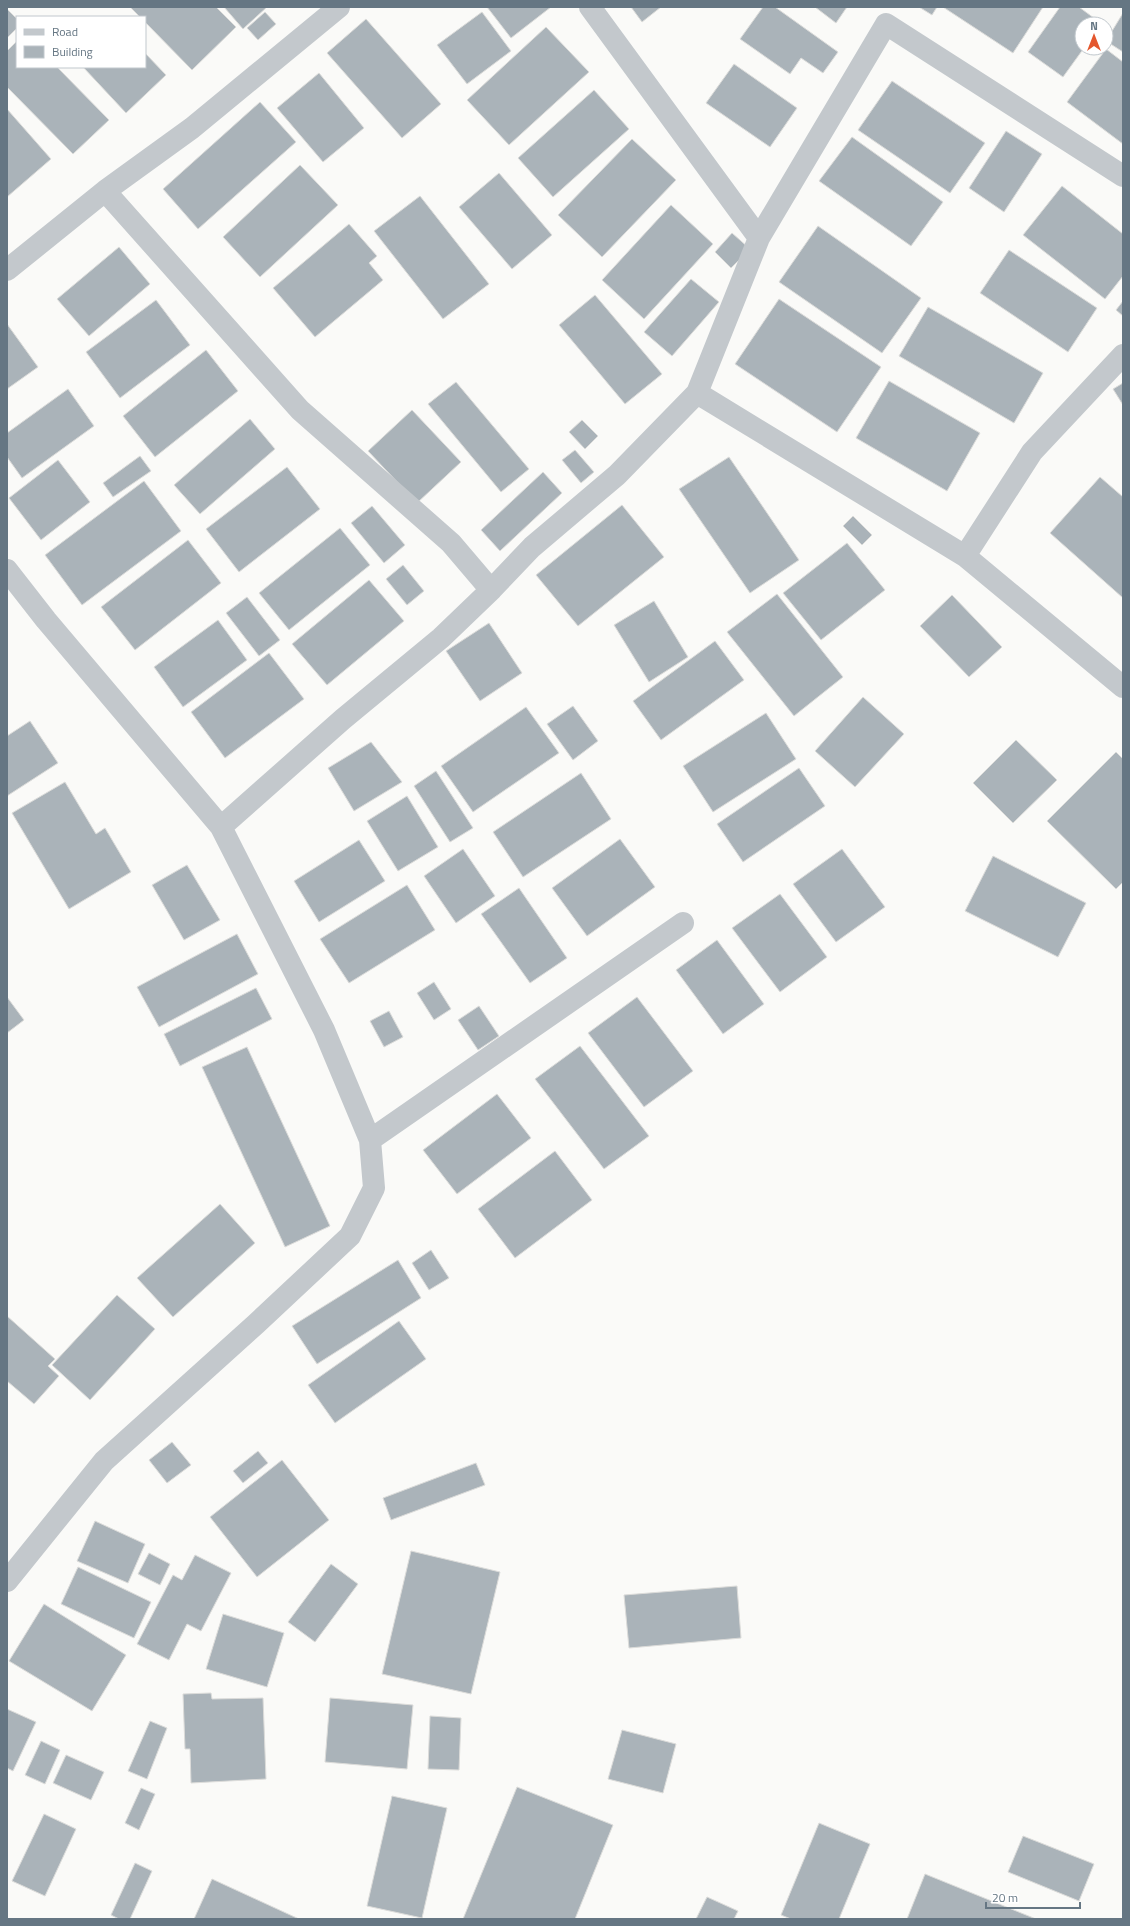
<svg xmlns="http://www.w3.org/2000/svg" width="1130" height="1926" viewBox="0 0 1130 1926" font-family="'Titillium Web',sans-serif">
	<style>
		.building { fill: #aab3b9; stroke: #dcdcda }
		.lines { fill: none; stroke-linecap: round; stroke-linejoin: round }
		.street { stroke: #c3c8cc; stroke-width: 22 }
	</style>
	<rect width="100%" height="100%" fill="#fafaf8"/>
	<!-- building -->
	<path class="building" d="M130,7H216L236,27L192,70L145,22V17H140Z
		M224,7H267L243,29Z
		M487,7H551L511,38Z
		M631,7H661L642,22Z
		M763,7H775L838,52L823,73L801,58L790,74L740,39Z
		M815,7H847L836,23Z
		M919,7H937L932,15Z
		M943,7H1043L1013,53Z
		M1060,7H1079L1102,24H1082V48H1084L1063,77L1028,52Z
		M7,9L17,19V28L7,38Z
		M265,12L276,24L258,40L247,28Z
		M482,12L511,51L467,84L437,45Z
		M1123,13V52L1106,41Z
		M366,19L441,104L402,138L327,53Z
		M546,27L589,72L509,145L467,100Z
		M17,41V67H57L109,120L73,154L7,87V51Z
		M1106,49L1123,62V144L1067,102Z
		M145,53L166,75L126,113L83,67H145Z
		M734,64L797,108L770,147L706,103Z
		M319,73L364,128L323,162L277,108Z
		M892,81L985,143L950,193L858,130Z
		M594,90L629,129L553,197L518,158Z
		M260,102L296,142L198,229L163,189Z
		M7,109L51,159L7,197Z
		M1006,131L1042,154L1004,212L969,188Z
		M852,137L943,202L911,246L819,181Z
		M632,139L676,180L602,257L558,215Z
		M300,165L338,205L260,277L223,237Z
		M499,173L552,235L512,269L459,207Z
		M1062,186L1123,234V276L1105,299L1023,235Z
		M420,196L489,284L443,319L374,231Z
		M671,205L713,244L644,319L602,280Z
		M349,224L377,256L369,263L383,280L315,337L273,288Z
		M818,226L921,298L882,353L779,282Z
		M732,233L750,249L731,268L715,252Z
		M119,247L150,284L89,336L57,299Z
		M1009,250L1097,308L1068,352L980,293Z
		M691,279L719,302L672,356L644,332Z
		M595,295L662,374L625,404L559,325Z
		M779,299L881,367L837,432L735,364Z
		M156,300L190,345L120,398L86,352Z
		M1123,301V316L1116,310Z
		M928,307L1043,373L1014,423L899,356Z
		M7,324L38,367L7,389Z
		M206,350L238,391L155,457L123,416Z
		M889,381L980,433L947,491L856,438Z
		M456,382L529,469L501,492L428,404Z
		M1123,383V405L1113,389Z
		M68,389L94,426L22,478L7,457V433Z
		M412,410L461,462L417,503L368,451Z
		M250,419L275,449L200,514L174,485Z
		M582,420L598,436L585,449L569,432Z
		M575,450L594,472L581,483L562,460Z
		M140,456L151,471L113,497L103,483Z
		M729,457L799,560L750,593L679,489Z
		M58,460L90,502L41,540L9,498Z
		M287,467L320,509L239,572L206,529Z
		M543,472L562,493L500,551L481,530Z
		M1100,477L1123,497V598L1050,533Z
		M144,481L181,531L82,605L45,555Z
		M622,505L664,557L578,626L536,575Z
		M372,506L405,545L384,563L351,523Z
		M853,516L872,535L862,545L843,526Z
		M340,528L370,565L289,630L259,593Z
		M188,540L221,583L135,650L101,607Z
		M847,543L885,590L821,640L783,593Z
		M403,565L424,591L407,605L386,579Z
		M369,580L404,621L327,685L292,644Z
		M777,594L843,677L794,716L727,632Z
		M952,595L1002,647L969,677L920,626Z
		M247,597L280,640L259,656L226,613Z
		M654,601L688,657L649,682L614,625Z
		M218,620L247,660L183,707L154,667Z
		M489,623L522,673L480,701L446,651Z
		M715,641L744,680L661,740L633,701Z
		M269,653L304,699L225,758L191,712Z
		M863,697L904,734L855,787L815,751Z
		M573,706L598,741L573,760L547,724Z
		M526,707L559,753L473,812L441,766Z
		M766,713L796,759L713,812L683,766Z
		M30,721L58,763L7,796V736Z
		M1016,740L1057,780L1013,823L973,783Z
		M371,742L402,782L354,811L328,768Z
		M1116,752L1123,759V882L1116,889L1047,821Z
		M799,768L825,806L743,862L717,824Z
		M436,771L473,828L450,842L414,786Z
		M581,773L611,819L523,877L493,832Z
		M65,782L96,834L105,828L131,872L69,909L12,813Z
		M407,796L438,847L398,871L367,821Z
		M620,839L655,887L587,936L552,888Z
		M359,840L385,881L319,922L294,881Z
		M463,849L495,896L456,923L424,876Z
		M842,849L885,907L836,942L793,884Z
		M993,856L1086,903L1058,957L965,911Z
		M187,865L220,920L184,940L152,885Z
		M407,885L435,930L349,983L320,939Z
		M519,888L567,958L530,983L481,914Z
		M780,894L827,957L780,992L732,928Z
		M237,934L258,974L159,1027L137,987Z
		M717,940L764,1004L723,1034L676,970Z
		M434,982L451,1009L434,1020L417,993Z
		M256,988L272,1019L180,1066L164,1034Z
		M7,997L24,1020L7,1033Z
		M637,997L693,1071L644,1107L588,1033Z
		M479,1006L499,1036L478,1050L458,1020Z
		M389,1011L403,1037L384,1047L370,1021Z
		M580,1046L649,1136L604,1169L535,1079Z
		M247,1047L330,1226L285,1247L202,1067Z
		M497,1094L531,1138L457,1194L423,1150Z
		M555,1151L592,1200L515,1258L478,1209Z
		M220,1204L255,1243L173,1317L137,1278Z
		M431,1250L449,1278L429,1290L412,1263Z
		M398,1260L421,1298L317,1364L292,1326Z
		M117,1295L155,1329L90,1400L52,1365Z
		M7,1316L55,1359L48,1366L59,1376L34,1404L7,1381Z
		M399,1321L426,1359L335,1423L308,1385Z
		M172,1442L191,1465L167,1483L149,1460Z
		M258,1451L268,1463L243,1483L233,1471Z
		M282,1460L329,1520L257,1577L210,1517Z
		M476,1463L485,1485L391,1520L383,1498Z
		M95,1521L145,1544L128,1583L77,1561Z
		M411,1551L500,1572L471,1694L382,1674Z
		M149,1553L170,1564L160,1585L138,1574Z
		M195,1555L231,1573L201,1631L187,1624L169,1660L137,1644L173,1575L182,1580Z
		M331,1564L358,1584L315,1642L288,1622Z
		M78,1567L151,1602L134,1638L61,1604Z
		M737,1586L741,1638L629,1648L624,1595Z
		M44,1604L126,1655L92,1711L9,1661Z
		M223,1614L284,1633L267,1687L206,1669Z
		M211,1693L212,1699L263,1698L266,1779L191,1783L190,1749H185L183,1694Z
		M330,1698L413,1705L407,1769L325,1762Z
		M7,1709L36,1722L13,1771L7,1768Z
		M430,1716L461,1718L459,1770L428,1769Z
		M150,1721L167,1728L147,1779L128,1771Z
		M622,1730L676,1744L663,1793L608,1779Z
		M41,1741L60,1750L45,1784L25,1775Z
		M66,1755L104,1772L91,1800L53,1783Z
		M517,1787L613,1825L575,1919H463Z
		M141,1788L155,1794L139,1830L125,1823Z
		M392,1796L447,1808L422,1918L367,1906Z
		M44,1814L76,1829L45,1896L12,1881Z
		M819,1823L870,1844L839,1919H791L781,1915Z
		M1023,1836L1094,1864L1079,1901L1008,1872Z
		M135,1863L152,1871L130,1919H119L111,1915Z
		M925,1874L1036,1919H907Z
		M212,1879L299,1919H194Z
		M707,1897L738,1911L734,1919H696Z"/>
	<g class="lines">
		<!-- street -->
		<path class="street" d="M590,7L759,238
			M1123,176L886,24L759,238L697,393L965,556L1123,687
			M105,191L300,410L451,543L491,590
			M7,270L105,191L192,128L339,7
			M965,556L1032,452L1123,355
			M7,570L46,620L221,827L324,1030L370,1140L374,1188L350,1236L256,1324L104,1461L7,1581
			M221,827L343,719L441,638L491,590L532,547L617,475L697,393
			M370,1140L683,923"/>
	</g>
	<!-- border -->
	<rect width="1130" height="1926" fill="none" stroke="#657683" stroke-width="16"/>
	<!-- legend -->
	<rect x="16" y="16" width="130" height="52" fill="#ffffff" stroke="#c1c8cd"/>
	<rect x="24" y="29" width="20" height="6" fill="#c3c8cc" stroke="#c1c8cd"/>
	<text x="52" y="36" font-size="12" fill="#657683">Road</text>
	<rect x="24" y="46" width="20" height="12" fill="#aab3b9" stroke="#c1c8cd"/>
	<text x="52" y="56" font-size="12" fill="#657683">Building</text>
	<!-- north arrow -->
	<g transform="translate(1094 36)"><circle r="19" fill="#ffffff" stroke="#c1c8cd"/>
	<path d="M0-3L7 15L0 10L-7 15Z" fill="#e4572e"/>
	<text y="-6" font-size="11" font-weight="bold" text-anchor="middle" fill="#657683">N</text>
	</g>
	<!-- scale -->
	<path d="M986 1902v6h94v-6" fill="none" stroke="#657683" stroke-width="2"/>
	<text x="992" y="1902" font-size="12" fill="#657683" stroke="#ffffff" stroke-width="3" paint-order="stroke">20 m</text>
</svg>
